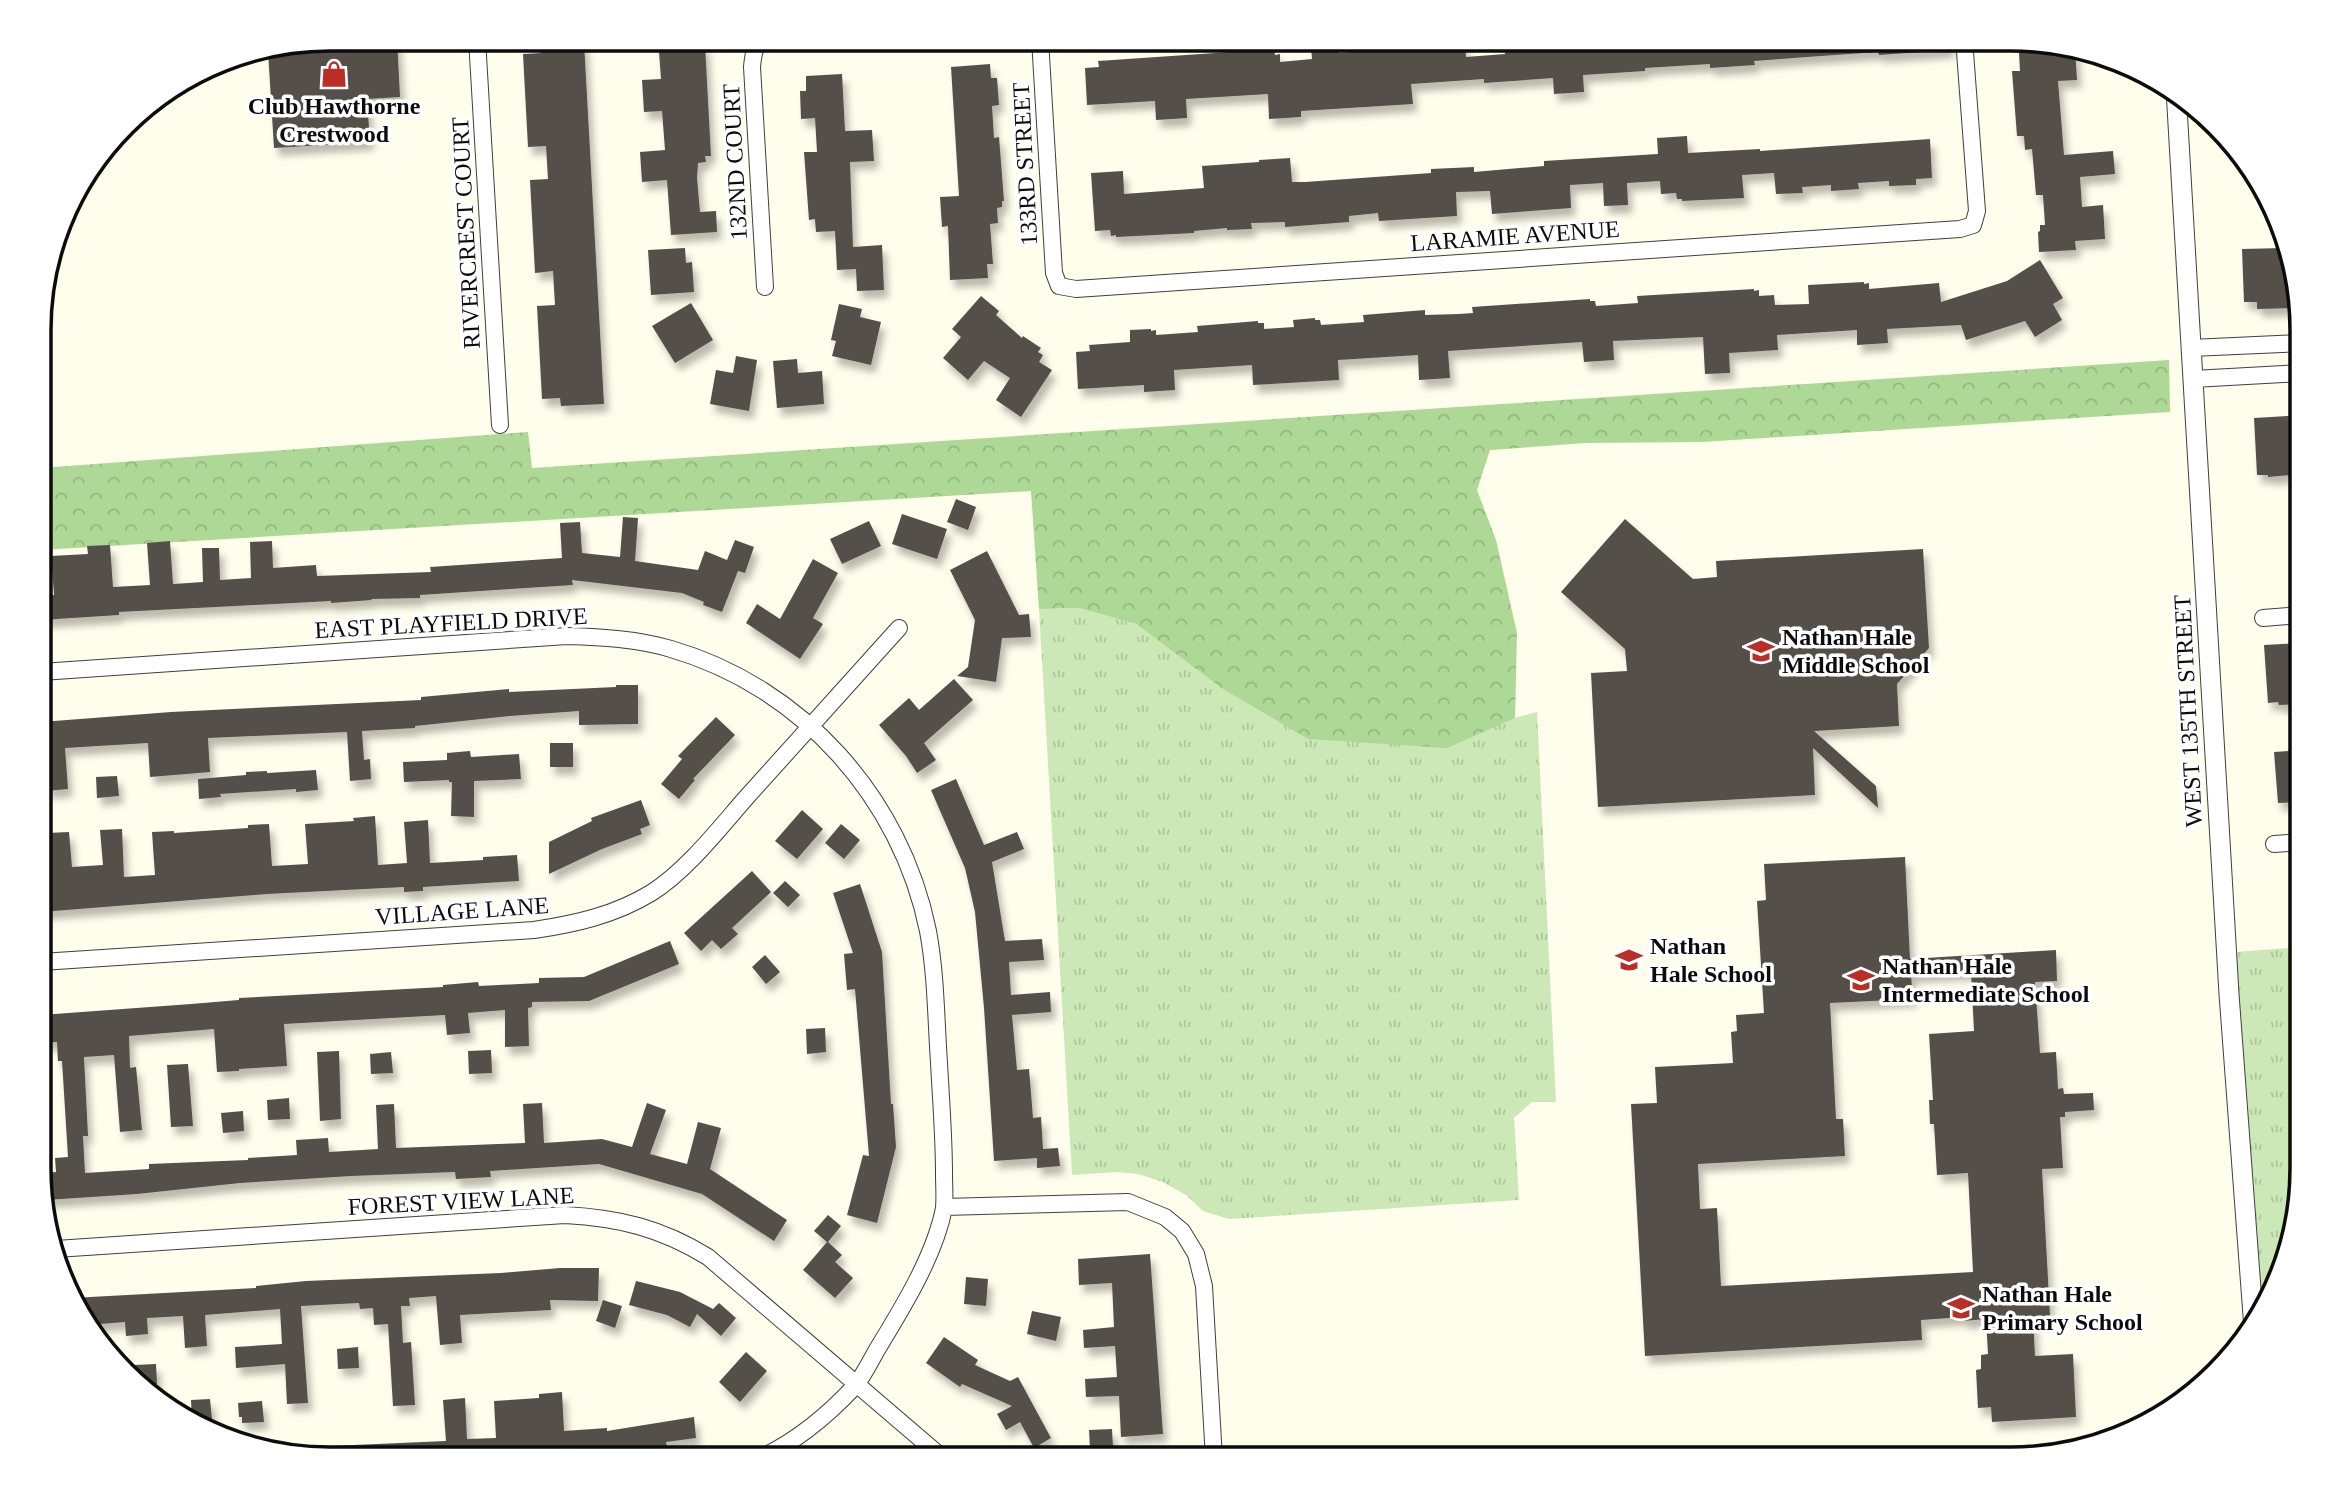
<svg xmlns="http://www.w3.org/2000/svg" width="2341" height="1498" viewBox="0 0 2341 1498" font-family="Georgia,serif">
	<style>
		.grass { fill: url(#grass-tufts) }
		.forest { fill: url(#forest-crowns) }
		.building { fill: #554f49; fill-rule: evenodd; filter: url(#shadow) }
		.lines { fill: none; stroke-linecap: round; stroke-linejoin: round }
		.minor-casing { stroke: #3f3f3f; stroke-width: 18 }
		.tertiary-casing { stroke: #3f3f3f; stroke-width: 21 }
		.minor { stroke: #fff; stroke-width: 16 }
		.tertiary { stroke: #fff; stroke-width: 19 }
		.labels { text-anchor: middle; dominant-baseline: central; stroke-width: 7; stroke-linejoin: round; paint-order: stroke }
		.poi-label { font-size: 24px; font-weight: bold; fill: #0c0c0c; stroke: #fff; text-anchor: start }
		.street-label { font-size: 24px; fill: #0c0c0c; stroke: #fff }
		.rim { fill: none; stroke: #0c0c0c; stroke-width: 3.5 }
	</style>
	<defs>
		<pattern id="grass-tufts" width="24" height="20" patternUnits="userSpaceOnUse" patternTransform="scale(1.75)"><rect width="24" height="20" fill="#cbe8b6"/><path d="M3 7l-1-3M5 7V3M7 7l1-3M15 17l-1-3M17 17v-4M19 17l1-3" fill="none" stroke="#adc69b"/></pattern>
		<pattern id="forest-crowns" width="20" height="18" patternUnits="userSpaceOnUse" patternTransform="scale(1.75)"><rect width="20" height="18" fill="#add896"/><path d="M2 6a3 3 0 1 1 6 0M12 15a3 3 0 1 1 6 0" fill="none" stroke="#94b880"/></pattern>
		<filter id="shadow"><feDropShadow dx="4.5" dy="8" stdDeviation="3.5" flood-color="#0004"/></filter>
	</defs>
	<rect width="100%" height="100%" fill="#fffdec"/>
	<!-- grass -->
	<path class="grass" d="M1079,608L1136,624L1220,687L1515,718L1537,712L1556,1102H1532L1514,1118L1519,1200L1229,1219L1203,1211L1186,1195L1163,1182L1138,1174L1117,1172L1072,1175L1039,609Z
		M2302,947V1187L2287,1261L2260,1315L2236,952Z"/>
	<!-- forest -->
	<path class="forest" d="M2169,360L2170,412L1702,442L1586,443L1490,450L1477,490L1496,540L1517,633L1515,718L1447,748L1308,739L1220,687L1136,624L1079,608L1039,609L1031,491L41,550V468L528,432L532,468Z"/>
	<!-- building -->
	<path class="building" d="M330,38H397L400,97L367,99L370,142L274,148L268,51Z
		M658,38H688L689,45L705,44L711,156H705L706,162L698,163L697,178L700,212L716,211L717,232L671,235L667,180L642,182L640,152L665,150L662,111L644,112L642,80L661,79Z
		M1442,38H1451V44L1465,43L1466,57L1505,54L1504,38H1581L1582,48L1617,45V38H1694V42L1732,38H1950V50L1879,55L1878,52L1807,57L1754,61L1755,65L1710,68V64L1645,68V71L1583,75L1584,92L1554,94L1553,78L1484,83V79L1411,84L1413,104L1301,111V117L1269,119L1268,94L1186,99L1187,118L1156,120L1155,101L1087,105L1085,68L1099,67L1098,61L1274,49L1275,55L1280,54V62L1312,59L1311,47L1333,45V48L1338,47L1339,53L1367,51V44L1388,42V44H1393L1394,50L1424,48L1423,40Z
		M584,42L604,404L561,406L560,398L542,399L537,306L555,305L553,271L535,273L530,180L548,179L546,146L528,147L523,54L541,53V44Z
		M2075,49L2077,80L2058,81L2064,155L2113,151L2115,174L2080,177L2082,207L2103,205L2105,239L2075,241L2076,250L2039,252L2038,232L2040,231V225H2045L2043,195H2036L2032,149L2025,150L2024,136H2017L2012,71H2020L2019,53Z
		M990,64L991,78H997L999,105L992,106L994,138L999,137L1004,201H1002V207L997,208L998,223L990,224L993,264H987L988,278L950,280L948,226L942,227L940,197L959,196L951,67Z
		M842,74L845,131L872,130L874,161L850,162L853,247L882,245L884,290L857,291L856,269L837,270L835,231L816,232L815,219L809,220L804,152H817L815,118L801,119L800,91H806V76Z
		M1687,136L1688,153L1760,149V151L1930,139L1932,178L1916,179V185L1889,186V181L1858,183L1859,189L1831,191V185L1802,187L1803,193L1776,194L1774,173L1742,175L1744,198L1682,201V199H1677L1676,193L1661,194L1660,181L1627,183L1628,205L1604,206L1603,183L1570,185L1571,208L1492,214L1490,191L1456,192L1457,216L1379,221L1378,213L1349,216V222L1285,227V222L1251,223L1252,229L1227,230V228L1194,231V233L1116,237V235L1111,236L1110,230L1095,231L1091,173L1123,171L1124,194L1204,188L1202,166L1259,162V160L1290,158L1292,182H1305L1431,173V169L1474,167V172L1544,166V161L1658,154L1657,138Z
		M685,248L686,263L692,262L694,292L651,295L648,250Z
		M2283,248L2295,288L2296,308L2257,309V302H2244L2242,249Z
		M2040,260L2063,298L2053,304L2062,320L2035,337L2025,321L1966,340L1961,325L1887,329L1888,343L1857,345V330L1777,335L1778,350L1729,353L1730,373L1705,374L1703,337L1613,341L1614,360L1584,362L1582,342L1448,351L1450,378L1419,380L1418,355L1338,360L1339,380L1253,385L1252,365L1174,370L1175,390L1144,392V385L1078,389L1076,352L1090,351L1089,345L1130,342V330L1151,329V331L1156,330V335L1198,332L1197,326L1258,321V323H1264V329L1294,327L1293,320L1315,318V320H1320L1321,325L1364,322L1363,315L1425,310V315L1459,314L1473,313L1472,307L1590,299V301H1595L1596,306L1638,303L1637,296L1754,289V291L1759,290V296L1774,295L1775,305L1809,304L1808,285L1864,282V284L1869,283V289L1939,283L1941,302L2007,281Z
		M981,296L999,311L996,315L1022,338L1023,336L1041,348L1038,352L1043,355L1039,362L1052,370L1021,417L996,400L1010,378L984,361L968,380L943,358L961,337L952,329Z
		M691,303L713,340L675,363L652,326Z
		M839,304L862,309L860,317L881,322L871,365L832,356L836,341L831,340Z
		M736,356L757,360L749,411L710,404L716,370L733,373Z
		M797,359L798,373L822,371L824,404L777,408L773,361Z
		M2302,415V474L2268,477V475H2257L2254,418Z
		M956,499L976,507L968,530L947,522Z
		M902,514L947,529L937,559L892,544Z
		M623,517L638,518L635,561L698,570L705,551L727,560L735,540L754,547L745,573L738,571L722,612L703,605L704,602L682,593L572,580L573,585L420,595V598L371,599L372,600L331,603V601L119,612V615L41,620V595H54L51,556L88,554L87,546L110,545L113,587L150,585L147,543L170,541L173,584L203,582L202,548H219L220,580L251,578L250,542L272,541L273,568L316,565L317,576L431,572L430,567L562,558L560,523L580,522L582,553L620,557Z
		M1625,519L1693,579L1717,577L1716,561L1923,549L1929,648L1897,684L1899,726L1814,731L1876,786L1878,808L1813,748L1815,795L1598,807L1591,673L1627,671L1625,649L1561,592Z
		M869,521L881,546L842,564L830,539Z
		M987,551L1019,615L1029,614L1031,637L1002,638L996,682L957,676L968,667L975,620L950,570Z
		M813,559L838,573L813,618L823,624L800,659L746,623L757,604L780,619Z
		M2302,643V704L2279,705L2278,702L2268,703L2264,645Z
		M954,679L973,700L924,743L936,760L917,773L906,756L879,725L909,698L919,710Z
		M616,685H638V724L579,725V711L510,716L415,726V728L362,731L364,760L370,759L371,779L350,781L347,732L208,738L210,772L150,777L148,743L65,748L68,789L46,791L45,767H41V722L171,712L421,700V697L509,689V692L616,687Z
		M716,717L735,735L693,779L695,780L679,799L661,784L682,759L678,756Z
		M550,743H573V767H550Z
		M2302,750V802L2278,803L2274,752Z
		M470,751L471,757L519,754L521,779L474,781V817L451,816L452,782H449V780L404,782L403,762L447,760V753Z
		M316,770L318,790L296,792V789L220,794L221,797L199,799L198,779L246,775V772L267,771V773Z
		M117,776L119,796L97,798L96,777Z
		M956,779L984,845L1017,832L1024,849L992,862L1005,941L1042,939L1044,960L1009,962L1011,995L1050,992L1051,1012L1012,1015L1017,1070L1029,1069L1033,1118L1041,1117L1043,1149L1058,1148L1060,1166L1037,1168V1158L994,1161L984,1008L975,912L965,868L931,790Z
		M641,800L650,825L640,829L642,834L602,849L549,874V842L592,821L591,818Z
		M802,810L823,829L797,859L775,841Z
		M375,816L378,865L407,863L404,822L428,820L430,863L483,860V857L517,855L519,881L423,887V891L404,892V887L267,894L41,912V866L50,865L48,833L69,832L72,867L103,865L100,830L122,829L124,877L155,875L152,832L174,831V833L248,828V825L269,824L272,866L308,864L305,824L354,821L353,818Z
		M841,824L860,840L844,859L825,843Z
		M1905,857L1910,959L2056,950L2057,981L2035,982L2040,1053L2056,1052L2058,1089L2063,1088L2064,1094L2093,1093L2094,1110L2065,1112V1117H2060L2063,1168L2042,1169L2050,1316L2033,1317L2035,1356L2073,1354L2076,1417L1992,1422L1991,1407L1978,1408L1976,1370L1981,1369V1355L1988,1354L1986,1319L1963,1321V1317L1921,1320L1922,1340L1645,1356L1631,1104L1657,1103L1655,1067L1733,1063L1731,1032L1737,1031L1736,1015L1764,1013L1757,901L1766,900L1764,864ZM1971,972L1974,1031L1929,1034L1933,1100H1929L1930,1124H1934L1937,1175L1968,1173L1973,1272L1721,1286L1717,1208L1700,1209L1698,1164L1845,1156L1843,1119H1836L1830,1003L1913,999L1911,975Z
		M752,871L771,892L732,928L738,934L721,949L712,940L701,951L684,933Z
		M785,881L800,895L788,907L773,893Z
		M860,884L882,952L891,1104H893L896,1147L877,1223L847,1215L863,1155L869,1156L855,989L847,990L844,954L853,953L833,893Z
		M670,941L679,964L589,1001L532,1002V1007L528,1008L529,1046L505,1047V1010L468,1013L470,1033L447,1035L445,1015L284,1024L287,1066L239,1069V1071L217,1072L214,1029L129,1036L130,1068L136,1067L142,1130L120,1132L114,1055L84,1057L88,1136H83L85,1173L149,1169V1164L248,1160V1158L297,1155L296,1140L328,1138L329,1152L378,1149L376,1105L394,1104L396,1148L525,1143L523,1104L542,1103L544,1143L602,1139L632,1147L647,1103L666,1110L650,1154L687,1164L698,1122L721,1128L710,1169L787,1220L774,1241L702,1194L599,1164L490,1171L491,1177L456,1179L455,1172L351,1176L240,1183L137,1194L46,1200L44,1173L56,1172L55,1158L68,1157L62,1061H58L57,1042L41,1043V1015L191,1004L239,1000V998L443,987V985L478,982L479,986L539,983V978L584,977Z
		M765,955L780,972L766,984L752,967Z
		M825,1028L826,1052L807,1054L806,1029Z
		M491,1050L492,1073L469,1074L468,1051Z
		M339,1051L341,1119L320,1121L317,1052Z
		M391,1052L393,1073L371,1074L370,1054Z
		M188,1064L193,1126L171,1127L167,1065Z
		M289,1098L290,1119L268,1120L267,1100Z
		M243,1111L244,1131L223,1133L221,1113Z
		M828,1215L841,1226L828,1242L842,1255L835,1262L853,1278L835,1298L803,1270L827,1242L814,1231Z
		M1150,1254L1163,1434L1121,1437L1119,1396L1086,1397L1085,1379L1117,1377L1115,1346L1084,1348L1083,1330L1114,1327L1112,1283L1079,1285L1078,1259Z
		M560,1268H599L598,1301L550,1300L551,1310L460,1315L462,1343L440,1345L436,1296L409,1298L410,1306H401L403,1343L411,1342L415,1405L393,1406L388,1324L374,1325L373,1308L360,1309L359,1303L301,1306L308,1403L287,1404L285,1364L236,1368L235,1347L282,1344L280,1309L205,1315L207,1346L185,1348L183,1316L147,1318L148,1334L126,1336L125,1322L88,1325L78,1314L72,1298L256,1288V1286L306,1281L501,1273Z
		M966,1277L988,1279L986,1306L964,1304Z
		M636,1281L680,1292L713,1309L719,1303L736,1318L721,1336L697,1314L690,1327L667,1315L629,1305Z
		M603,1300L622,1306L615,1328L596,1321Z
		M1032,1311L1061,1317L1056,1341L1027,1334Z
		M944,1337L978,1360L975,1365L1010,1381L1018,1377L1051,1438L1034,1448L1020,1422L1006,1430L997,1414L1012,1406L962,1384L960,1387L926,1363Z
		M358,1347L359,1368L338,1369L337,1349Z
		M746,1352L767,1371L740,1402L719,1382Z
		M156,1364L157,1384L144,1385L135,1375L134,1365Z
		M562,1392L564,1431L607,1428V1431L694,1417L696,1438L666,1442L667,1447L630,1452L521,1459L330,1460L307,1456V1447L446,1441L443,1400L465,1398L467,1439L496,1438L494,1401L539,1398V1394Z
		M210,1399L212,1419L192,1421L191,1400Z
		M262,1401L264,1422L242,1423V1417H239L238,1403Z
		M1112,1429L1113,1447L1090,1449L1089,1430Z"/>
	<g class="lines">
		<defs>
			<path id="minor" d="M477,39L500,425
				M763,39C754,45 753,57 752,67L765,287
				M1040,39L1054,273L1059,286L1076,289L1960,229L1973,225L1977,211L1964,39
				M2191,348L2302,343
				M2193,379L2302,373
				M2263,618L2302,615
				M41,672L567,636C601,637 638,639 671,649C802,687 901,798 928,931C936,974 936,1019 939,1063C941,1100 944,1137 944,1174C944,1185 945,1197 944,1208C935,1255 903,1307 878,1348C871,1360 864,1375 855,1386C828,1415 794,1443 758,1459
				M2274,844L2302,842
				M41,962L534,930C575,924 615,915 651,893C685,872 718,830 745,799C797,742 848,685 899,628
				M944,1207L1128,1202L1165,1217L1182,1231L1196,1254L1204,1286L1214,1459
				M56,1249L565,1215C619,1218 661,1228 708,1257L944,1459"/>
			<path id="tertiary" d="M2176,90L2229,994L2254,1329"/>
		</defs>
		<!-- minor casing -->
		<use href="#minor" class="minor-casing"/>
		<!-- tertiary casing -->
		<use href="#tertiary" class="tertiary-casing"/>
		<!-- minor -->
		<use href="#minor" class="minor"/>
		<!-- tertiary -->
		<use href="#tertiary" class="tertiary"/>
	</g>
	<!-- icons -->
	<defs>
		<symbol id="shop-bare" viewBox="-9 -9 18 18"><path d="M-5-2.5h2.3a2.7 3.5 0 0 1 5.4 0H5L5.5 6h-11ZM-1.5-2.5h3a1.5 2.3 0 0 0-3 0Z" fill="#b92f27" stroke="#fff" stroke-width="2.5" paint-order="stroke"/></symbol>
		<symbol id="school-bare" viewBox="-9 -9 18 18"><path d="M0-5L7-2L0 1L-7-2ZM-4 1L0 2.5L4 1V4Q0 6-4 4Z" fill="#b92f27" stroke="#fff" stroke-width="2.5" paint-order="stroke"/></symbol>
	</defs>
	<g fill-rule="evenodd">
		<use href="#shop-bare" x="315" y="55" width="38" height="38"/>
		<use href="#school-bare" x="1742" y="632" width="38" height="38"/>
		<use href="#school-bare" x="1610" y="941" width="38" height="38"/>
		<use href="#school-bare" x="1842" y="961" width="38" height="38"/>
		<use href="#school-bare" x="1942" y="1289" width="38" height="38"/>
	</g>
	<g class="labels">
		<!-- poi labels -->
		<g class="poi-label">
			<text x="334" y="106" text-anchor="middle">Club Hawthorne<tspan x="334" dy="28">Crestwood</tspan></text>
			<text x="1782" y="637">Nathan Hale<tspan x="1782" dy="28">Middle School</tspan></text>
			<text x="1650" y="946">Nathan<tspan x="1650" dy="28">Hale School</tspan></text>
			<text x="1882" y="966">Nathan Hale<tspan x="1882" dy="28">Intermediate School</tspan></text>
			<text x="1982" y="1294">Nathan Hale<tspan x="1982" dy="28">Primary School</tspan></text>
		</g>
		<!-- street labels -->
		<g class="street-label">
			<text transform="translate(735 162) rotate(-93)">132ND COURT</text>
			<text transform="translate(1025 164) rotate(-93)">133RD STREET</text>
			<text transform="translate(466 233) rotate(-93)">RIVERCREST COURT</text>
			<text transform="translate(1515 236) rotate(-4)">LARAMIE AVENUE</text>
			<text transform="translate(451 623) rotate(-3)">EAST PLAYFIELD DRIVE</text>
			<text transform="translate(2188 711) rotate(-93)">WEST 135TH STREET</text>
			<text transform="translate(462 911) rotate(-4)">VILLAGE LANE</text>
			<text transform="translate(461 1201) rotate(-3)">FOREST VIEW LANE</text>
		</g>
	</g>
	<!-- crop -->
	<path d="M0 0H2341V1498H0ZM330 51H2011A279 279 0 0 1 2290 330V1168A279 279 0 0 1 2011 1447H330A279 279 0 0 1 51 1168V330A279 279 0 0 1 330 51Z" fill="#fff" fill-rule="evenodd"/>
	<path class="rim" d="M330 51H2011A279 279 0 0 1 2290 330V1168A279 279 0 0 1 2011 1447H330A279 279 0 0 1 51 1168V330A279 279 0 0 1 330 51Z"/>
</svg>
